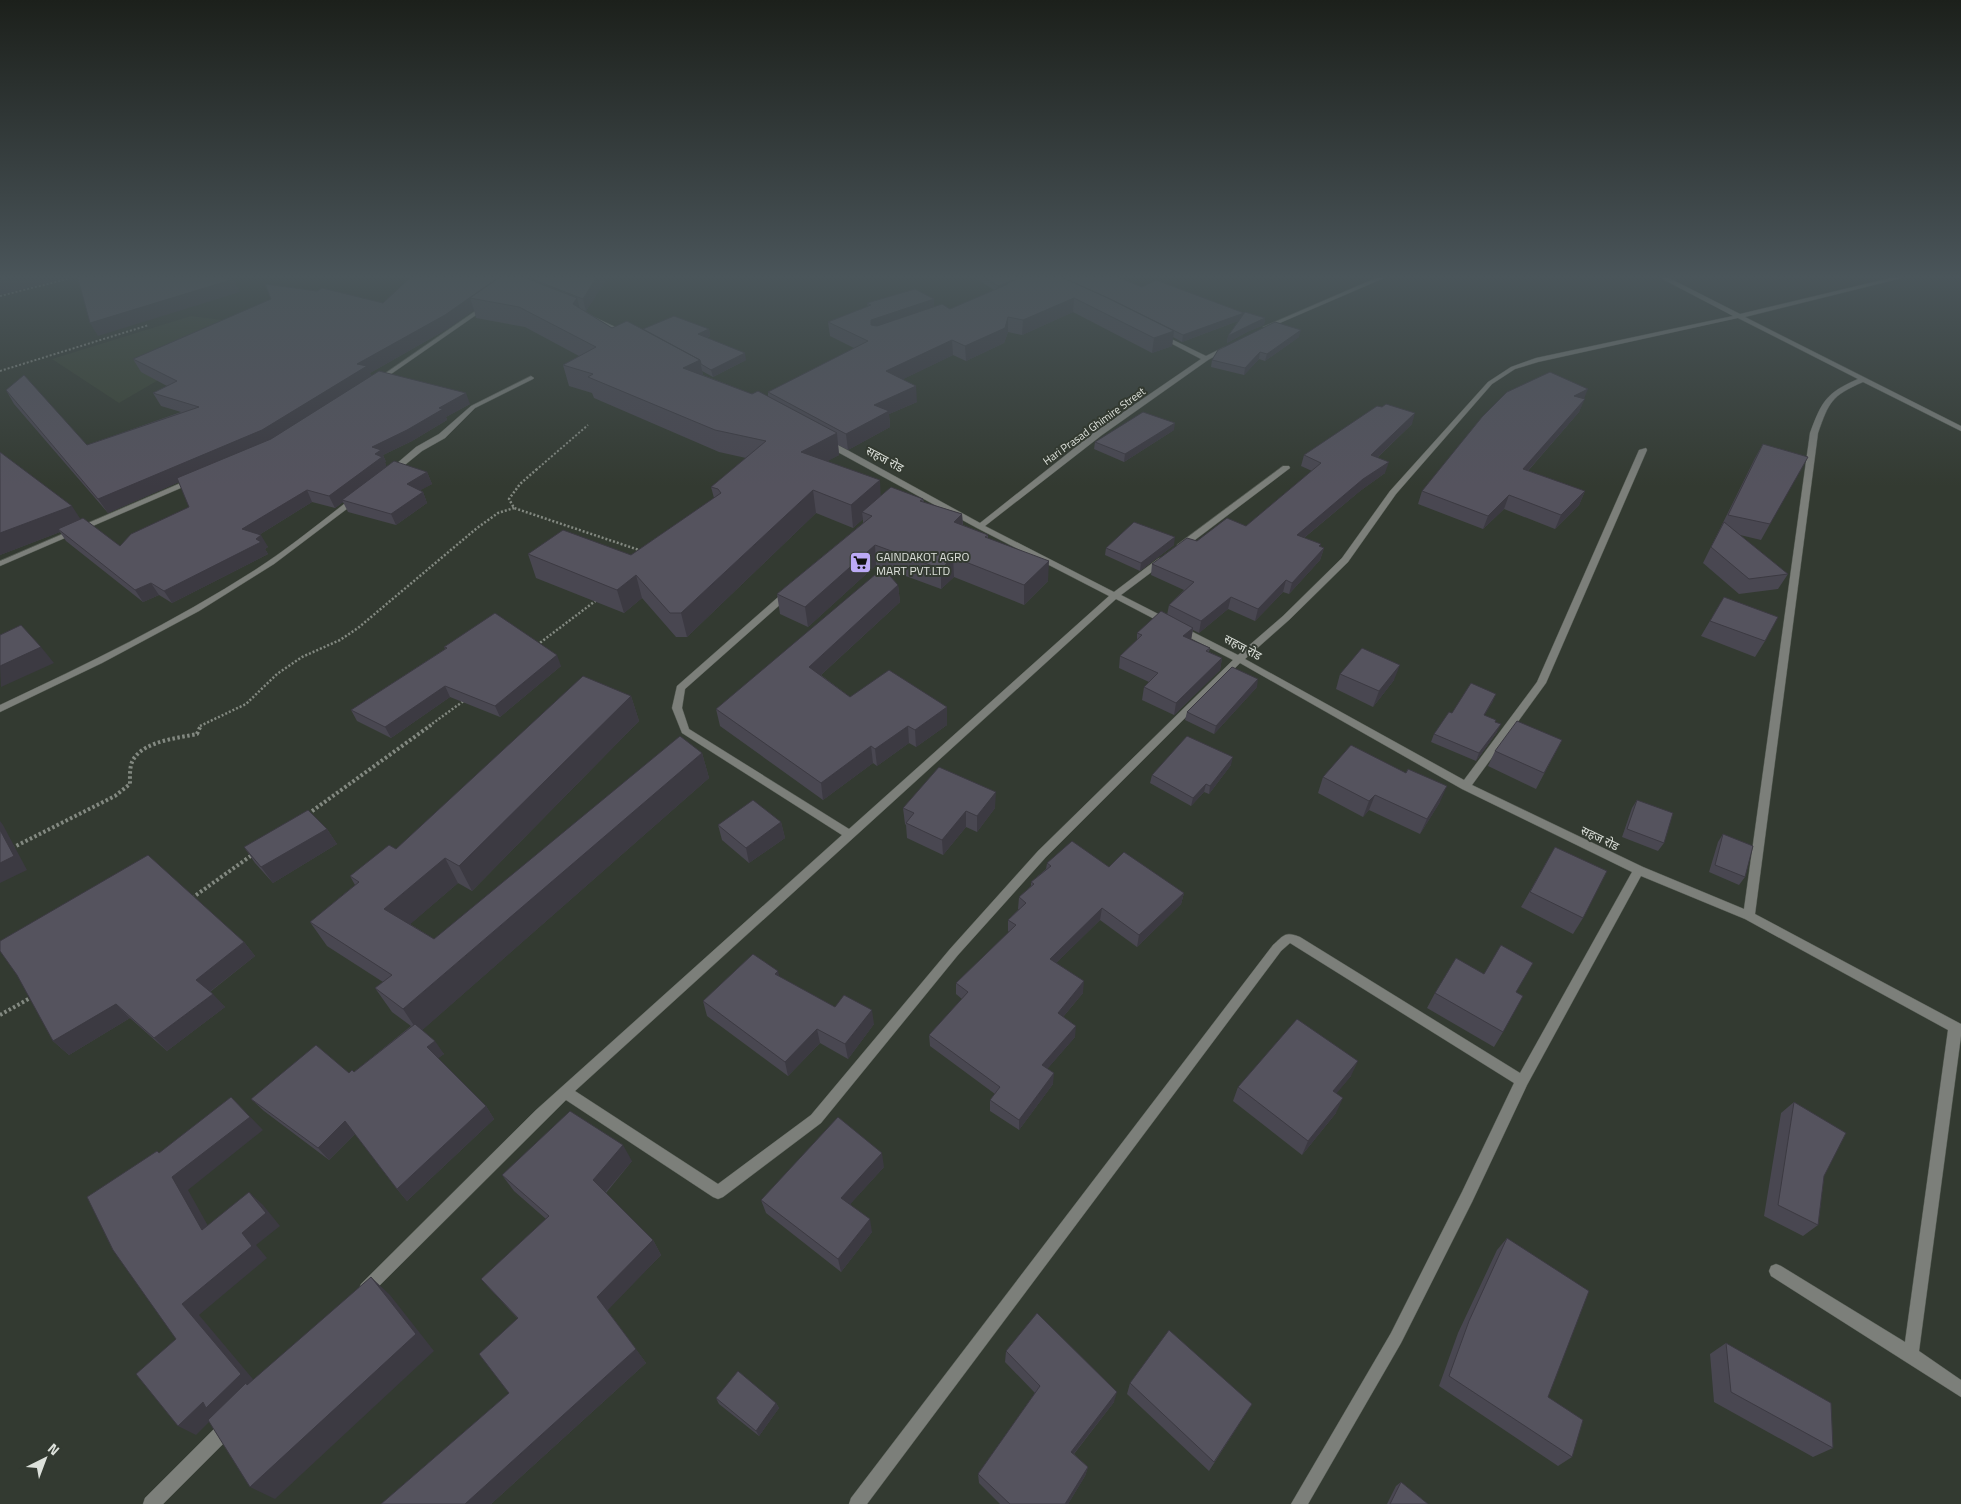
<svg xmlns="http://www.w3.org/2000/svg" width="1961" height="1504" viewBox="0 0 1961 1504" font-family="'Titillium Web','Noto Sans Devanagari',sans-serif">
	<style>
		.built { fill: #3a4435 }
		.lines { fill: none; stroke-linecap: round; stroke-linejoin: round }
		.minor-casing { stroke: #525850; stroke-width: 1 }
		.path-far2 { stroke: #838981; stroke-width: 2; stroke-dasharray: 2 2; stroke-linecap: butt }
		.path-far1 { stroke: #838981; stroke-width: 2.5; stroke-dasharray: 2 2; stroke-linecap: butt }
		.path { stroke: #838981; stroke-width: 4; stroke-dasharray: 2.5 2.5; stroke-linecap: butt }
		.minor { fill: #7c7f7a; fill-rule: evenodd }
		.wall { fill: #494751 }
		.shaded-wall { fill: #3c3a42 }
		.building { fill: #55535e; stroke: #3c3a42 }
		.labels { text-anchor: middle; dominant-baseline: central; stroke-width: 4; stroke-linejoin: round; paint-order: stroke }
		.far-street-label { font-size: 11px; fill: #dde1db; stroke: #333a31 }
		.street-label { font-size: 12px; fill: #dde1db; stroke: #333a31 }
		.poi-label { font-size: 12px; fill: #dde1db; stroke: #333a31; text-anchor: start }
	</style>
	<rect width="100%" height="100%" fill="#333a31"/>
	<!-- built -->
	<path class="built" d="M191,316L254,324L119,403L52,359Z"/>
	<g class="lines">
		<defs>
			<path id="minor" d="M1383,275H1391L1268,328L1263,327Z
				M1655,275H1663L1740,314L1903,275H1914L1745,317L1961,426V431L1863,382C1831,396 1829,402 1818,433L1755,914L1961,1024V1036L1919,1351L1961,1380V1397L1771,1276L1769,1271L1771,1266L1776,1264L1781,1266L1905,1342L1948,1030L1745,919L1641,876L1527,1085L1472,1202L1401,1343L1308,1504H1291L1391,1333L1462,1192L1514,1083L1290,943L1281,951L867,1504H849L851,1498L1273,945C1284,935 1285,931 1300,937L1520,1073L1632,872L1462,789L1240,663L1046,857L958,955L821,1123L723,1197L718,1199L713,1197L566,1100L371,1294L366,1296L361,1294L359,1289L361,1284L536,1110L842,835L682,733L672,708L677,686L785,591H791L792,593L791,595L685,689L682,708L689,729L849,829L1109,596L977,528L823,444V440H829L980,523L1096,431L1201,359L1159,337V335H1163L1206,356L1224,347L1229,348L1208,360L1102,435L985,526L1114,592L1159,558H1165V562L1121,595L1170,620L1171,622L1170,624H1164L1116,599L575,1091L718,1184L811,1115L950,949L1038,851L1233,660L1177,631L1176,629L1177,627H1183L1238,655L1283,616L1342,558L1390,491L1488,382L1511,367L1536,358L1733,316ZM1738,318L1858,379C1826,393 1822,401 1810,433L1744,909L1643,867L1472,785L1546,683L1647,450L1646,448L1639,450L1537,682L1464,780L1245,659L1289,620L1348,562L1396,494L1492,384L1515,369L1538,362Z
				M484,305L489,306L381,381H377V379Z
				M590,315L626,332L627,333L622,334L588,318L587,317Z
				M531,376L534,378L533,379L475,408L445,438L422,451L395,473H392L388,471L416,447L439,434L471,406Z
				M1283,466H1289L1290,468L1183,549H1177V545Z
				M190,479H196L197,481L0,566V561Z
				M353,497H356L360,499L274,564L199,611L102,663L0,712V705C87,664 174,622 255,570C289,548 321,522 353,497Z
				M228,1419L234,1421L236,1427L234,1433L163,1504H143L145,1498L222,1421Z"/>
		</defs>
		<!-- minor casing -->
		<use href="#minor" class="minor-casing"/>
		<!-- path-far2 -->
		<path class="path-far2" d="M0,296L67,279
			M0,371L149,325
			M536,470L588,425"/>
		<!-- path-far1 -->
		<path class="path-far1" d="M537,469L520,484L509,499L514,508L642,551
			M537,645L598,599
			M200,726L246,704L277,674L302,657L340,640L358,628L477,528L498,513L514,508
			M429,726L465,700"/>
		<!-- path -->
		<path class="path" d="M308,814L431,725
			M12,848L115,796L130,784C130,775 129,764 135,757C147,741 178,738 197,734L201,725
			M192,898L252,855
			M0,1015L32,997"/>
		<!-- minor -->
		<use href="#minor" class="minor"/>
	</g>
	<!-- wall -->
	<path class="wall" d="M413,275H609L586,311L584,310L612,328L643,329H709L710,336L707,338L746,360L713,377L702,371L703,375L752,394L768,396V392L854,348L830,336L828,322L868,307L867,303L934,299V307L950,309L994,290L971,275H1103L1110,278L1265,318L1264,325L1249,331L1227,343L1228,336L1238,321L1182,342L1173,337L1172,346L1152,353L1073,312L1022,335L1008,332L1004,343L966,361L953,355L903,379L917,402L889,414L890,427L848,450L838,445L839,455L827,461L881,496L923,499L924,502L962,514L963,525L988,535V538L1048,581L1024,605L954,577L941,589L876,565L808,627L780,614L777,594L863,523V519L853,528L816,513L687,637H676L642,598L624,613L536,578L528,554L631,555L714,498L711,487L746,458L719,452L594,398L592,393L569,386L563,365L579,356L525,327L476,318L474,310L449,328L370,373L371,376L470,404L446,417L447,420L412,441L383,455L386,462H385L386,467L427,472L432,484L420,490L423,492L427,503L396,525L348,512L343,502L335,508L312,502L259,535L268,547L265,549L268,554L172,603L159,595L143,602L66,541L60,532L0,555V452L80,519L120,546L189,507L179,482L108,513L14,404L6,390L87,445L181,412L161,406L153,393L167,386L141,372L133,359L383,303Z
		M1299,337L1265,361L1259,359L1244,375L1211,367L1212,360Z
		M1584,399L1579,412L1528,471L1585,491L1579,505L1555,529L1504,509L1483,529L1418,504L1422,491Z
		M1412,424L1377,458L1385,473L1360,491L1304,538L1324,548L1320,560L1289,594L1283,592L1255,621L1228,609L1199,633L1193,630L1191,639L1210,648L1209,652L1222,658L1220,670L1174,715L1142,700L1144,687L1149,682L1119,668L1120,656L1137,640V633L1167,615L1169,605L1184,590L1151,575L1152,564L1197,541L1246,526L1312,471L1301,466L1304,455Z
		M1174,430L1124,462L1094,449L1095,442Z
		M1763,444L1770,524L1761,540L1740,535L1788,574L1778,589L1739,594L1703,563L1755,458Z
		M1174,545L1140,571L1105,555L1106,548Z
		M898,585L900,602L821,675L850,697L947,707V725L916,747L909,743L877,766L873,763L823,800L720,726L716,709Z
		M1724,597L1765,641L1755,657L1701,636Z
		M444,647L561,666L500,717L450,697L391,738L357,721L351,710L445,649Z
		M1340,674L1394,680L1373,707L1336,689Z
		M1257,687L1214,734L1185,720L1187,712Z
		M631,696L639,721L472,891L458,883L410,924L434,939L702,753L709,778L422,1030L444,1054L438,1058L486,1106L494,1119L407,1201L397,1189L355,1134L329,1160L264,1111L251,1099L354,1072L411,1026L392,1012L375,988L383,982L327,946L310,922L355,885L350,876L396,849Z
		M1493,701L1484,715L1495,722L1497,732L1476,761L1431,742L1434,734L1452,713Z
		M1562,740L1536,789L1488,766L1495,751Z
		M1231,765L1209,794L1204,792L1191,806L1150,783L1152,775Z
		M1323,777L1440,802L1420,834L1369,810L1363,817L1318,793Z
		M1637,800L1664,843L1658,851L1622,837L1632,808Z
		M903,808H995L977,832L966,827L943,855L907,838L906,825L905,824Z
		M781,822L785,838L749,863L722,840L718,825Z
		M327,829L337,844L273,883L255,863L244,847Z
		M1723,834L1745,877L1739,885L1709,872L1718,842Z
		M1555,847L1583,918L1573,934L1521,907Z
		M1047,863L1109,867L1184,893L1181,904L1137,947L1100,920L1056,963L1083,993L1063,1017L1075,1037L1047,1069L1053,1084L1019,1130L990,1111V1100L995,1094L930,1046L929,1035L962,999L956,994V983L1009,932L1008,931V920L1019,909H1018L1019,897L1031,886V882L1046,869Z
		M244,942L255,956L210,992L225,1007L167,1051L130,1018L69,1055L53,1041Z
		M1484,974L1516,992L1503,1032L1494,1047L1427,1008L1435,993Z
		M780,977L835,1007L874,1024L848,1059L820,1043L788,1076L707,1016L703,1001Z
		M1351,1076L1336,1093V1113L1302,1155L1233,1101L1238,1087Z
		M1794,1102L1824,1176L1818,1225L1803,1236L1764,1216L1781,1113Z
		M632,1161L606,1193L653,1240L661,1255L607,1310L646,1363L491,1504H381L509,1393L518,1319L481,1279L546,1219L514,1191L502,1175Z
		M884,1167L850,1204L872,1232L841,1272L766,1213L761,1200Z
		M1507,1238L1548,1397L1572,1457L1558,1466L1439,1386L1458,1333L1497,1250Z
		M1726,1343L1833,1448L1813,1457L1714,1402L1710,1354Z
		M1006,1351L1114,1402L1074,1454L1088,1467L1085,1476L1068,1504H1000L979,1483L978,1474L1035,1393L1005,1362Z
		M1130,1383L1252,1404L1209,1471L1127,1394Z
		M716,1398L776,1403L779,1408L759,1436L719,1404Z
		M1401,1482L1428,1504H1387L1396,1486Z"/>
	<!-- shaded-wall -->
	<path class="shaded-wall" d="M23,275H80L0,295V281Z
		M598,275H609L586,311L583,299Z
		M234,279L240,292L98,336L90,323Z
		M1006,283V289L998,292V286Z
		M470,298L474,310L449,328L370,373L372,379L269,443L108,513L98,499L357,364Z
		M577,298L582,318L573,304Z
		M1074,298L1073,312L1022,335L1023,320Z
		M934,299V314L872,335L871,325V320Z
		M1244,313L1243,319L1182,342L1183,335Z
		M1008,317V332L1004,343L966,361L965,346Z
		M1265,318L1264,325L1249,331L1227,343L1228,336L1250,325Z
		M709,329L710,336L699,341L698,334Z
		M1301,330L1299,337L1265,361L1267,354Z
		M1174,331L1172,346L1152,353L1154,338Z
		M952,340L953,355L887,387L886,371Z
		M1260,352L1259,359L1244,375L1245,368Z
		M745,353L746,360L713,377L711,370Z
		M700,360L704,381L683,368Z
		M916,386L917,402L889,414L890,427L848,450L846,434L874,405Z
		M1588,389L1583,401L1574,396Z
		M466,393L470,404L446,417L447,420L412,441L383,455L386,462H385L387,468L342,500L343,502L335,508L329,496L372,447L439,408Z
		M1585,399L1579,412L1518,482L1523,469Z
		M1415,413L1412,424L1368,466L1371,455Z
		M1175,423L1174,430L1124,462L1125,454Z
		M837,433L839,455L804,474L801,452Z
		M1389,462L1385,473L1360,491L1294,546L1297,535L1363,479Z
		M427,472L432,484L412,495L407,484Z
		M880,480L881,503L862,512L863,519L853,528L851,505Z
		M307,490L312,502L249,541L242,529Z
		M813,490L816,513L687,637L681,613Z
		M1585,491L1579,505L1555,529L1561,515Z
		M423,492L427,503L396,525L391,514Z
		M1509,495L1504,509L1483,529L1488,516Z
		M72,506L83,523L58,529L60,532L0,555V533Z
		M962,514L963,534L954,522Z
		M261,535L268,547L265,549L268,554L172,603L164,591Z
		M1175,537L1174,545L1140,571L1141,563Z
		M1321,544L1319,553L1324,548L1320,560L1289,594L1292,583Z
		M875,545L876,565L808,627L805,607Z
		M953,557L954,577L941,589V569Z
		M1049,561L1048,581L1024,605V585Z
		M636,575L642,598L624,613L617,590Z
		M1286,580L1283,592L1255,621L1258,609Z
		M151,583L159,595L143,602L135,590Z
		M898,585L900,602L811,684L809,667Z
		M1231,597L1228,609L1199,633L1201,621Z
		M1193,628L1191,640L1183,636Z
		M41,647L54,663L1,687L0,666Z
		M557,655L561,666L500,717L495,706Z
		M1222,658L1220,670L1174,715L1176,703Z
		M1400,665L1394,680L1373,707L1379,691Z
		M1258,679L1257,687L1214,734L1216,726Z
		M445,686L450,697L391,738L385,727Z
		M1496,694L1493,701L1480,723L1484,715Z
		M631,696L639,721L472,891L459,866Z
		M947,707V725L916,747L915,730Z
		M1501,724L1497,732L1476,761L1479,753Z
		M908,726L909,743L877,766L875,749Z
		M871,746L873,763L823,800L821,783Z
		M702,753L709,778L419,1033L403,1009Z
		M1233,757L1231,765L1209,794L1210,786Z
		M1206,784L1204,792L1191,806L1193,798Z
		M1447,786L1440,802L1420,834L1427,819Z
		M996,792L995,808L977,832V816Z
		M1375,795L1369,810L1363,817L1369,801Z
		M966,811V827L943,855L942,840Z
		M0,821L3,825L27,870L0,883Z
		M781,822L785,838L749,863L746,848Z
		M327,829L337,844L273,883L261,867Z
		M445,858L458,883L400,933L384,909Z
		M1184,893L1181,904L1137,947L1139,935Z
		M1102,908L1100,920L1049,970L1050,959Z
		M244,942L255,956L208,993L196,980Z
		M778,971L782,986L775,974Z
		M1084,981L1083,993L1057,1024L1058,1013Z
		M213,994L225,1007L167,1051L154,1038Z
		M116,1004L130,1018L69,1055L53,1041Z
		M872,1010L874,1024L848,1059L845,1044Z
		M1076,1026L1075,1037L1041,1076L1042,1065Z
		M817,1029L820,1043L788,1076L785,1062Z
		M435,1041L444,1054L436,1060L427,1047Z
		M1358,1061L1351,1076L1327,1105L1333,1091Z
		M1054,1073L1053,1084L1019,1130V1120Z
		M231,1097L263,1130L188,1190L217,1242L202,1230L172,1177Z
		M1343,1098L1336,1113L1302,1155L1308,1141Z
		M486,1106L494,1119L407,1201L397,1189Z
		M345,1121L356,1133L329,1160L318,1148Z
		M623,1145L632,1161L602,1196L593,1180Z
		M882,1153L884,1167L844,1211L841,1198Z
		M249,1192L263,1205L280,1226L256,1245L267,1258L199,1315L257,1384L217,1414L196,1435L178,1426L182,1304L242,1233Z
		M870,1219L872,1232L841,1272L838,1259Z
		M653,1240L661,1255L607,1311L597,1297Z
		M371,1277L390,1295L434,1351L275,1499L250,1487Z
		M636,1349L646,1363L491,1504H465Z
		M1117,1392L1114,1402L1068,1461L1071,1452Z
		M776,1403L779,1408L759,1436L756,1431Z
		M1088,1467L1085,1476L1068,1504H1065Z"/>
	<!-- building -->
	<path class="building" d="M0,275H23L0,281Z
		M77,275H204L234,279L90,323Z
		M413,275H502L445,315L357,364L367,366L262,430L98,499L6,390L24,375L87,445L199,407L153,393L177,381L133,359L271,299L265,284L317,291L322,288L383,303Z
		M503,275H518L577,298L573,304L612,328L627,321L700,360L683,368L752,394L758,391L837,433L801,452L880,480L851,505L813,490L681,613H670L636,575L617,590L528,554L563,530L631,555L721,493L718,489L711,487L766,441L715,430L588,377L593,374L563,365L596,347L519,307L470,298Z
		M522,275H598L583,299Z
		M981,275H1028L998,286Z
		M1028,275H1057L1108,298L1174,331L1154,338L1074,298L1023,320L1008,317L1005,328L965,346L952,340L886,371L916,386L874,405L889,411L846,434L768,392L868,341L828,322L871,305L867,303L915,289L934,299L871,320V325L877,326L942,304L950,309L1008,284L1006,283Z
		M1057,275H1103L1110,278L1115,276L1142,287L1156,280L1244,313L1183,335L1108,298Z
		M1245,312L1265,318L1250,325L1228,336Z
		M674,316L709,329L698,334L745,353L711,370L701,364L700,360L643,329Z
		M1275,322L1301,330L1267,354L1260,352L1245,368L1212,360L1218,350Z
		M379,371L466,393L439,408L443,409L407,430L372,447L381,450L375,454L382,457L329,496L307,490L242,529L261,535L256,539L261,542L164,591L151,583L135,590L58,529L83,518L120,546L131,534L189,507L177,478L271,439Z
		M1550,372L1588,389L1574,396L1585,399L1523,469L1585,491L1561,515L1509,495L1488,516L1422,491L1482,417L1507,392Z
		M1386,404L1415,413L1371,455L1389,462L1363,479L1297,535L1321,544L1319,546L1324,548L1292,583L1286,580L1258,609L1231,597L1201,621L1169,605L1194,582L1152,564L1187,538L1197,541L1227,518L1246,526L1321,463L1304,455L1377,406L1382,407Z
		M1143,412L1175,423L1125,454L1095,442Z
		M1763,444L1808,457L1770,524L1728,515Z
		M0,452L72,506L0,533Z
		M394,461L427,472L407,484L423,492L391,514L342,500Z
		M891,487L923,499L920,501L962,514L954,522L988,535L985,537L1049,561L1024,585L953,557L941,569L875,545L805,607L777,594L872,516L862,512Z
		M1134,522L1175,537L1141,563L1106,548Z
		M1724,522L1788,574L1749,579L1711,547Z
		M883,568L898,585L809,667L850,697L889,670L947,707L915,730L908,726L875,749L871,746L821,783L716,709Z
		M1724,597L1778,617L1765,641L1710,621Z
		M1161,611L1193,628L1183,636L1210,648L1206,651L1222,658L1176,703L1144,687L1158,673L1120,656L1142,635L1137,633Z
		M495,613L557,655L495,706L445,686L385,727L351,710L447,648L444,647Z
		M21,625L41,647L0,666V635Z
		M1362,648L1400,665L1379,691L1340,674Z
		M1232,667L1258,679L1216,726L1187,712Z
		M583,676L631,696L459,866L445,858L384,909L434,939L680,736L702,753L403,1009L375,988L392,975L310,922L359,882L350,876L389,845L396,849Z
		M1471,683L1496,694L1484,715L1496,720L1495,722L1501,724L1479,753L1434,734L1449,712L1452,713Z
		M1517,721L1562,740L1544,773L1495,751Z
		M1187,736L1233,757L1210,786L1206,784L1193,798L1152,775Z
		M1351,745L1406,773L1408,769L1447,786L1427,819L1375,795L1369,801L1323,777Z
		M939,767L996,792L977,816L966,811L942,840L906,823L914,813L903,808Z
		M753,800L781,822L746,848L718,825Z
		M1637,800L1673,813L1664,843L1627,829Z
		M308,810L327,829L261,867L244,847Z
		M0,830L14,856L0,863Z
		M1723,834L1753,846L1745,877L1715,865Z
		M1072,841L1109,867L1124,852L1184,893L1139,935L1102,908L1050,959L1084,981L1058,1013L1076,1026L1042,1065L1054,1073L1019,1120L990,1100L1000,1087L929,1035L968,992L956,983L1016,925L1008,920L1026,903L1019,897L1034,884L1031,882L1051,866L1047,863Z
		M1555,847L1607,871L1583,918L1530,892Z
		M148,855L244,942L196,980L213,994L154,1038L116,1004L53,1041L17,975L0,951V941Z
		M1501,945L1533,963L1516,992L1523,996L1503,1032L1435,993L1456,958L1484,974Z
		M753,954L778,971L775,974L835,1007L844,995L872,1010L845,1044L817,1029L785,1062L703,1001Z
		M1297,1019L1358,1061L1333,1091L1343,1098L1308,1141L1238,1087Z
		M415,1024L435,1041L427,1047L486,1106L397,1189L345,1121L318,1148L251,1099L316,1045L349,1073L352,1070L354,1072Z
		M231,1097L250,1117L172,1177L202,1230L249,1192L266,1213L242,1233L252,1246L182,1304L241,1374L206,1408L203,1402L178,1426L136,1374L176,1339L113,1250L87,1197L157,1151L159,1153Z
		M1794,1102L1846,1133L1824,1176L1818,1225L1778,1205Z
		M570,1111L623,1145L593,1180L653,1240L597,1297L636,1349L465,1504H381L509,1393L479,1354L518,1318L481,1279L549,1216L502,1175Z
		M838,1117L882,1153L841,1198L870,1219L838,1259L761,1200Z
		M1507,1238L1589,1291L1548,1397L1583,1420L1572,1457L1449,1376L1469,1321Z
		M371,1277L416,1334L250,1487L208,1420L246,1383L247,1385Z
		M1037,1313L1117,1392L1071,1452L1088,1467L1065,1504H1010L978,1474L1040,1386L1006,1351Z
		M1169,1330L1252,1404L1214,1462L1130,1383Z
		M1726,1343L1831,1403L1833,1448L1731,1392Z
		M738,1371L776,1403L756,1431L716,1398Z
		M1401,1482L1428,1504H1390Z"/>
	<!-- sky -->
	<linearGradient id="sky" x2="0" y2="1"><stop stop-color="#1c201b"/><stop offset="0.57" stop-color="#4a555a"/><stop offset="1" stop-color="#4a555a" stop-opacity="0"/></linearGradient>
	<rect width="1961" height="486" fill="url(#sky)"/>
	<!-- icons -->
	<defs>
		<symbol id="supermarket-square" viewBox="-11 -11 22 22"><rect x="-9" y="-9" width="18" height="18" rx="4" fill="#bcaaf6" stroke="#333a31"/><path d="M-6-5.5h2.5l.6 2H6L4.5 2H-2.5L-4.4-4H-6ZM-1.5 3.2a1.3 1.3 0 1 0 .1 0ZM3 3.2a1.3 1.3 0 1 0 .1 0Z" fill="#111"/></symbol>
	</defs>
	<g fill-rule="evenodd">
		<use href="#supermarket-square" x="848" y="550" width="25" height="25"/>
	</g>
	<g class="labels">
		<!-- far-street labels -->
		<g class="far-street-label">
			<text transform="translate(1094 426) rotate(-36)">Hari Prasad Ghimire Street</text>
		</g>
		<!-- street labels -->
		<g class="street-label">
			<text transform="translate(885 459) rotate(28)">सहज रोड</text>
			<text transform="translate(1243 647) rotate(28)">सहज रोड</text>
			<text transform="translate(1600 838) rotate(26)">सहज रोड</text>
		</g>
		<!-- poi labels -->
		<g class="poi-label">
			<text x="876" y="556">GAINDAKOT AGRO<tspan x="876" dy="14">MART PVT.LTD</tspan></text>
		</g>
	</g>
	<!-- north arrow -->
	<g transform="translate(45 1459) rotate(42)" stroke="#333a31" stroke-width="4" paint-order="stroke">
	<path d="M0-4L9 19L0 12L-9 19Z" fill="#dde1db"/>
	<text y="-8" font-size="14" font-weight="bold" text-anchor="middle" fill="#dde1db">N</text>
	</g>
</svg>
